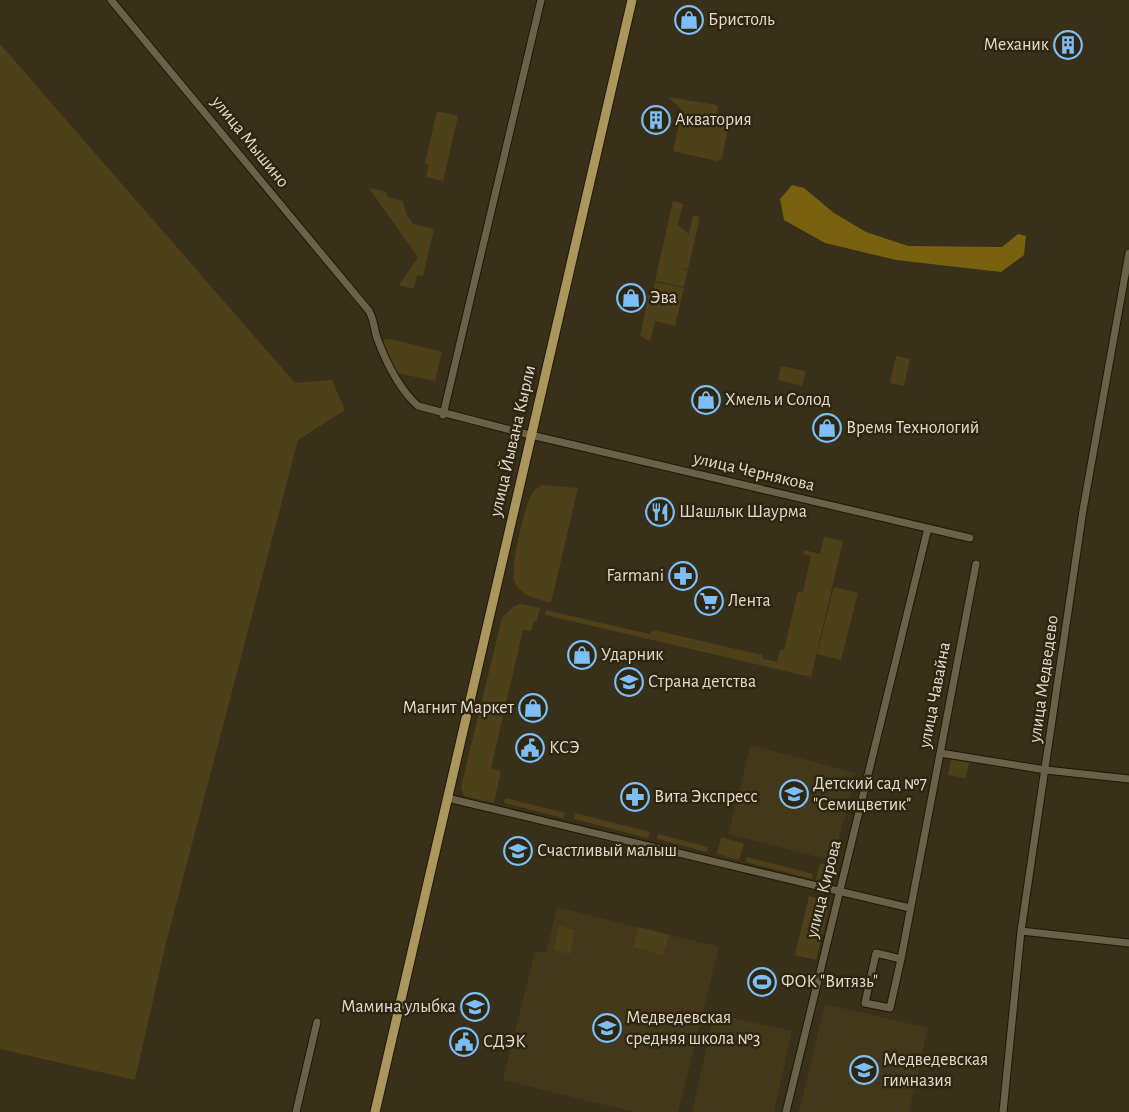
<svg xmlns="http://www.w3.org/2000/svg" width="1129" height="1112" viewBox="0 0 1129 1112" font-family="'Alegreya Sans',sans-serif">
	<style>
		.built { fill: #43381a }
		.green { fill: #4e4119 }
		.water { fill: #78610f }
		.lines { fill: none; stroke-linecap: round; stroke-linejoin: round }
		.minor-casing { stroke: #1f1803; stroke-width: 9 }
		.major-casing { stroke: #1f1803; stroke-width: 11 }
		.minor { stroke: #6a6149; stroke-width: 7 }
		.major { stroke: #ab965d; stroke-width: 9 }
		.labels { text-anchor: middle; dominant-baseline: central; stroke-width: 5; stroke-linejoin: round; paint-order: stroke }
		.poi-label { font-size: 18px; fill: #e1dcce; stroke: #2e260f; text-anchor: start }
		.street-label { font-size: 18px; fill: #e1dcce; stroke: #2e260f }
	</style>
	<rect width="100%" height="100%" fill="#383019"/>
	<!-- built -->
	<path class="built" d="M751,745L856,773L833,861L728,834Z
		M557,907L719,947L678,1112H634L503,1080L535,951L546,953Z
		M825,1004L928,1028L909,1112H799Z
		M714,1014L792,1031L774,1112H692Z"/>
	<!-- green -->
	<path class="green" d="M0,44L295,383L332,380L345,410L298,440L165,947L135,1080L0,1049Z
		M668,97L716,105L718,108L716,120L729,123L722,159L717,161L673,151L682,110Z
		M437,111L458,116L443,181L426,177L429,165L425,163Z
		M369,188L386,192L388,197L403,201L406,214L413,224L434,229L423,276L417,275L414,289L399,285L418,257Z
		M673,201L683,204L678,225L689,234L693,215L700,217L688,269L678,267L688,270L684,287L655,281Z
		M655,282L684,288L675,326L655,321L650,341L640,336L650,289L653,290Z
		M390,339L442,352L435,381L397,373L383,343L384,340Z
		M896,356L910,359L904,386L890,383Z
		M781,366L806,371L802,386L778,380Z
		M542,485L578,488L551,603C538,599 521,596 515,583C509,571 525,503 533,492C535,489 539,487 542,485Z
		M824,537L843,541L811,677L545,615L546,610L649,634L654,630L762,655L763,659L777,662L780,650H784L798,591L803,592L811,556L803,554L804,550L820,554Z
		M834,587L858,593L841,660L817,654Z
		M520,604L540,608L537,620L533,623L531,631L523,630L491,768L501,771L494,803L464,796L461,787L502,618L513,607Z
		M951,759L969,763L966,778L948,775Z
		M505,798L565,813L563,818L504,803Z
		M575,813L650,832L648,838L574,819Z
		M658,834L708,847L707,852L657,839Z
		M721,837L744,844L739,860L717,854Z
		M747,857L813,874L812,879L746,862Z
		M820,863L832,866L828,883L816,880Z
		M809,896L830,902L816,960L795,955Z
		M559,926L575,930L570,954L554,950Z
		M639,927L669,935L663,955L633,947Z"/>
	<!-- water -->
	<path class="water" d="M792,185L804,188L834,213L866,232L908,246L1002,247L1018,234L1026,236L1024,255L1001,272L896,260L825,243L784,220L780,199Z"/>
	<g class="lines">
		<defs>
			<path id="minor" d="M111,0L369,311C374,319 374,329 377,338C386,362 399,389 418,406L518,432L970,538
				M443,415L541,0
				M940,753L1046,770L1129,779
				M447,798L910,908
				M1021,931L1129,943
				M901,959L876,953L865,1003L890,1008L901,959L976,564
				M296,1112L317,1022
				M786,1112L928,528
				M1003,1112L1021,931L1083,510L1129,253"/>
			<path id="major" d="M375,1112L632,0"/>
		</defs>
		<!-- minor casing -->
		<use href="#minor" class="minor-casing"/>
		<!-- major casing -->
		<use href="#major" class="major-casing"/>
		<!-- minor -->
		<use href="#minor" class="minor"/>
		<!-- major -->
		<use href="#major" class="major"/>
	</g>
	<!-- icons -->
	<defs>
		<symbol id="shop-ring" viewBox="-11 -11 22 22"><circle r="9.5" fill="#2e260f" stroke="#7dbef9" stroke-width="1.5"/><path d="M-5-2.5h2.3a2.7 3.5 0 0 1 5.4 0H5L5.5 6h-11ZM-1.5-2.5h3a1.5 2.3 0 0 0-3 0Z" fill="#7dbef9"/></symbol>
		<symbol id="building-ring" viewBox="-11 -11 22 22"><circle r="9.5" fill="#2e260f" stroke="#7dbef9" stroke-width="1.5"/><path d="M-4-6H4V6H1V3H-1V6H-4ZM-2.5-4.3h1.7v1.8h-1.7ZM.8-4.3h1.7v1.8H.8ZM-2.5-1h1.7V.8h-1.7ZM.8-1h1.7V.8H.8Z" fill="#7dbef9"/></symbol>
		<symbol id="restaurant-ring" viewBox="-11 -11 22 22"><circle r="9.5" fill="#2e260f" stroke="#7dbef9" stroke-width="1.5"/><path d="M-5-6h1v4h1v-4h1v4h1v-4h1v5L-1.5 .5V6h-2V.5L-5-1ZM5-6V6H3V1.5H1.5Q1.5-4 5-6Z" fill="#7dbef9"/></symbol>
		<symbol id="pharmacy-ring" viewBox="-11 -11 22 22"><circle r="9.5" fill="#2e260f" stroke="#7dbef9" stroke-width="1.5"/><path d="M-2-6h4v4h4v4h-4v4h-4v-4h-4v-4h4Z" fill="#7dbef9"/></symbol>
		<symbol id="supermarket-ring" viewBox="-11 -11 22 22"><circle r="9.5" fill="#2e260f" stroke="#7dbef9" stroke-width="1.5"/><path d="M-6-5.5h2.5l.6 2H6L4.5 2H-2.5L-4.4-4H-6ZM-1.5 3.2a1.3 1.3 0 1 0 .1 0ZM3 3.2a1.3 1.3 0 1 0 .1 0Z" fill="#7dbef9"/></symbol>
		<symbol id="school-ring" viewBox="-11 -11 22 22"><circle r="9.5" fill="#2e260f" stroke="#7dbef9" stroke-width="1.5"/><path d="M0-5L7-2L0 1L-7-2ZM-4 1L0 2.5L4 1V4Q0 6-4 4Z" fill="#7dbef9"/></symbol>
		<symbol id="civic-ring" viewBox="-11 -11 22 22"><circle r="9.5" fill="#2e260f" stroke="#7dbef9" stroke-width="1.5"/><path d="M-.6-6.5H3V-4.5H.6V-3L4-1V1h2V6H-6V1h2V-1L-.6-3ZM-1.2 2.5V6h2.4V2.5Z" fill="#7dbef9"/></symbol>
		<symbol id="stadium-ring" viewBox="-11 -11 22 22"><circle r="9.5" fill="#2e260f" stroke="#7dbef9" stroke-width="1.5"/><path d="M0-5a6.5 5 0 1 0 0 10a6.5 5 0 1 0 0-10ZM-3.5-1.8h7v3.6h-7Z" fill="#7dbef9"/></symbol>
	</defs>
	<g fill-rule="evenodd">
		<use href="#shop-ring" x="673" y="4" width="32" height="32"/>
		<use href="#building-ring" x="1052" y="29" width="32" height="32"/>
		<use href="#building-ring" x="640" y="104" width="32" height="32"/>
		<use href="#shop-ring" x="615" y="282" width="32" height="32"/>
		<use href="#shop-ring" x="690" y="384" width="32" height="32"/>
		<use href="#shop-ring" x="811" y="412" width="32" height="32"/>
		<use href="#restaurant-ring" x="644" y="496" width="32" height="32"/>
		<use href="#pharmacy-ring" x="667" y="560" width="32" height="32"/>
		<use href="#supermarket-ring" x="693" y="585" width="32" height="32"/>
		<use href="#shop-ring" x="566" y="639" width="32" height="32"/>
		<use href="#school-ring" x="613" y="666" width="32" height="32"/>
		<use href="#shop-ring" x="517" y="692" width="32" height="32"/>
		<use href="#civic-ring" x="514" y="732" width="32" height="32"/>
		<use href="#school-ring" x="778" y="778" width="32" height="32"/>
		<use href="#pharmacy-ring" x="619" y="781" width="32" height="32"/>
		<use href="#school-ring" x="502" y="835" width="32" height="32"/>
		<use href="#stadium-ring" x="746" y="966" width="32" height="32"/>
		<use href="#school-ring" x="459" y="991" width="32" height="32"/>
		<use href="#school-ring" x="591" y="1012" width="32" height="32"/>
		<use href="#civic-ring" x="448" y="1026" width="32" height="32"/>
		<use href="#school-ring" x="848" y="1054" width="32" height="32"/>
	</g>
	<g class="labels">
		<!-- poi labels -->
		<g class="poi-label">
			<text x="708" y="20">Бристоль</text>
			<text x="1049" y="45" text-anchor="end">Механик</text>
			<text x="675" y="120">Акватория</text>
			<text x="650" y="298">Эва</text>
			<text x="725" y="400">Хмель и Солод</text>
			<text x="846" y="428">Время Технологий</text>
			<text x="679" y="512">Шашлык Шаурма</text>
			<text x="664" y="576" text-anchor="end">Farmani</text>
			<text x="728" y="601">Лента</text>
			<text x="601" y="655">Ударник</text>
			<text x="648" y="682">Страна детства</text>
			<text x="514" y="708" text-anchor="end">Магнит Маркет</text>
			<text x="549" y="748">КСЭ</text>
			<text x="813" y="784">Детский сад №7<tspan x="813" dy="21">"Семицветик"</tspan></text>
			<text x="654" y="797">Вита Экспресс</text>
			<text x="537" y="851">Счастливый малыш</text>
			<text x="781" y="982">ФОК "Витязь"</text>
			<text x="456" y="1007" text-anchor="end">Мамина улыбка</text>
			<text x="626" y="1018">Медведевская<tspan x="626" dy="21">средняя школа №3</tspan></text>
			<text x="483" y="1042">СДЭК</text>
			<text x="883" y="1060">Медведевская<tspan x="883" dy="21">гимназия</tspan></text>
		</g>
		<!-- street labels -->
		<g class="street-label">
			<text transform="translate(250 142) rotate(51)">улица Мышино</text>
			<text transform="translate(513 441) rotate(-77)">улица Йывана Кырли</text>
			<text transform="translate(754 472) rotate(13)">улица Чернякова</text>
			<text transform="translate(1044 679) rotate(-82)">улица Медведево</text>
			<text transform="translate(935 695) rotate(-79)">улица Чавайна</text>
			<text transform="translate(824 889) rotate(-76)">улица Кирова</text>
		</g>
	</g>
</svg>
